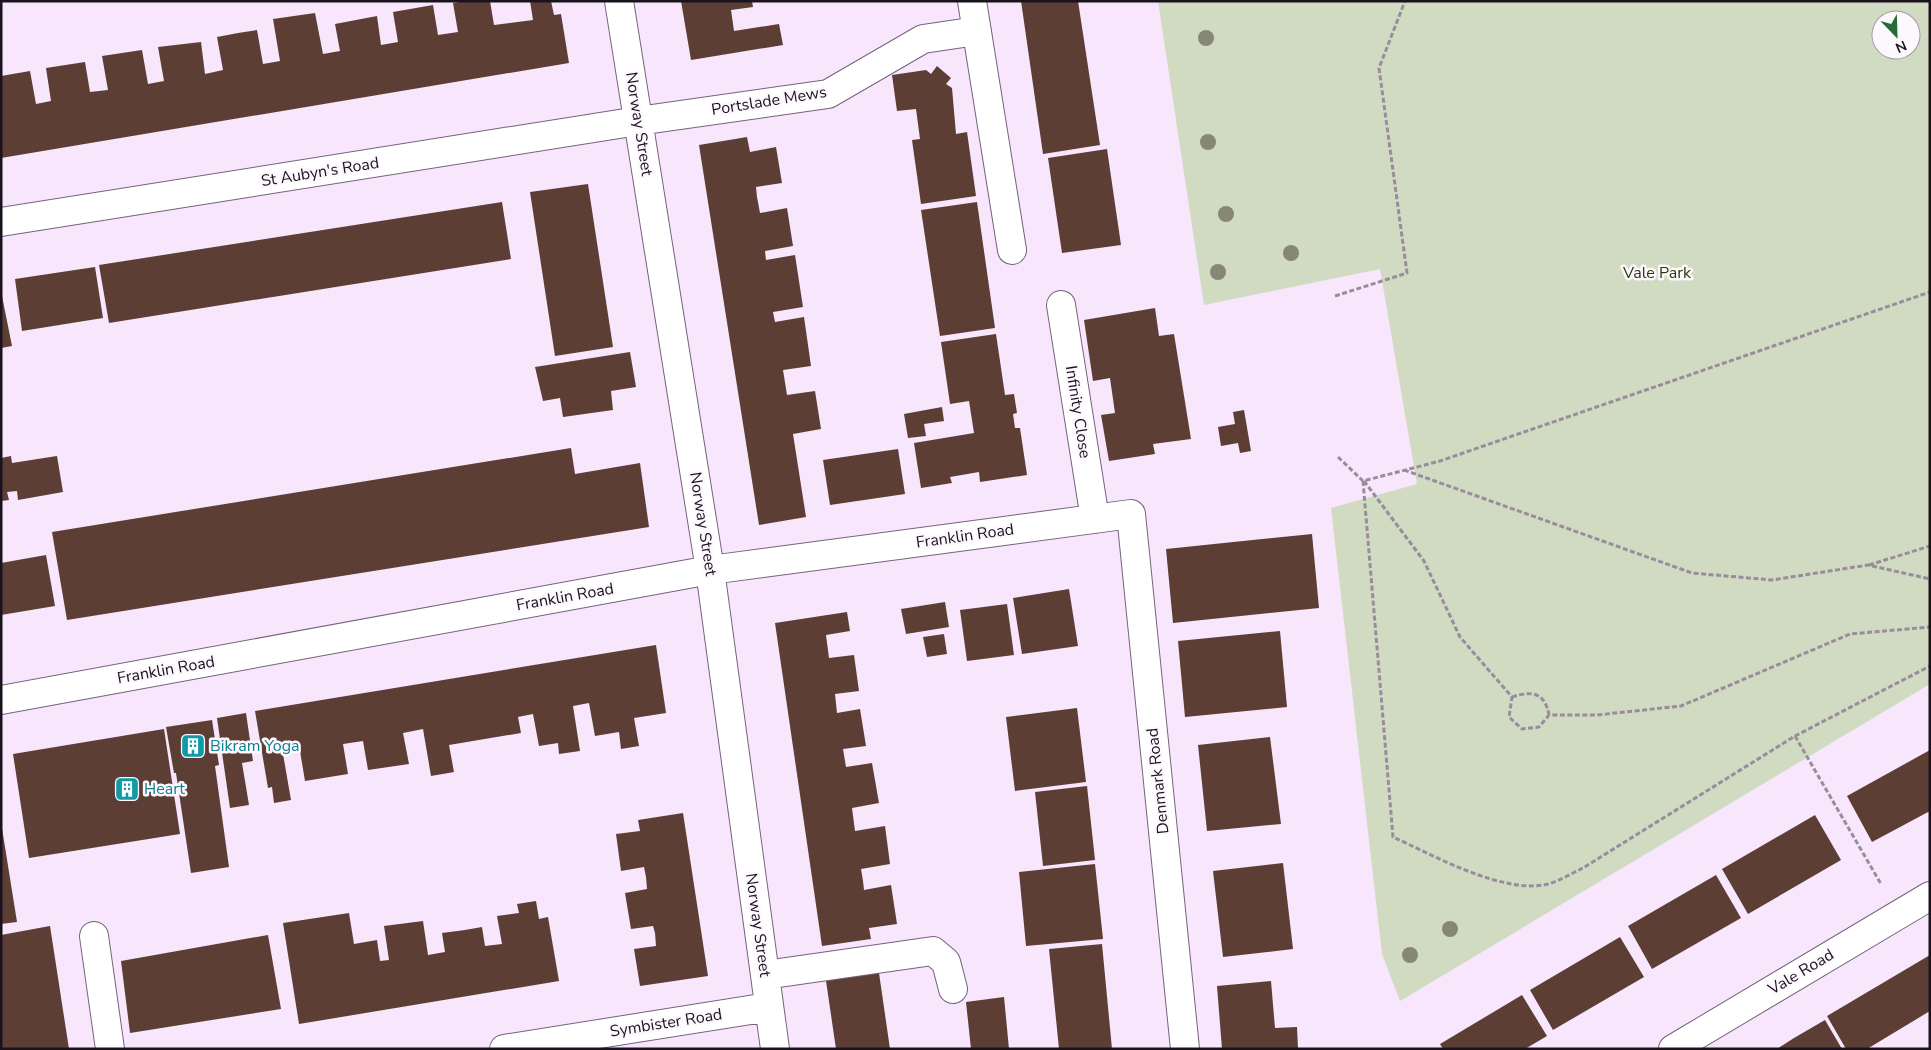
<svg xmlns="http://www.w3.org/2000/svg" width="1931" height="1050" viewBox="0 0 1931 1050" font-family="'Nunito Sans',sans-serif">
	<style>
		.green { fill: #d0dbc2; fill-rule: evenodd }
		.building { fill: #5c3e35 }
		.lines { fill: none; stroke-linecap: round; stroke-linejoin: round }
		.minor-casing { stroke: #76627b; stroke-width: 30 }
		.path { stroke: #998c9d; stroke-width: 3; stroke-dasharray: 5 2.5; stroke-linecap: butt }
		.minor { stroke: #fff; stroke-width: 28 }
		.tree { fill: #868775 }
		.labels { text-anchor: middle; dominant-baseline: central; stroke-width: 5; stroke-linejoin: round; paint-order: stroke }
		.street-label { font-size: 16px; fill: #1a131d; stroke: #fdf8fe }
		.park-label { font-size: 16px; fill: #283905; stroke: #fdf8fe }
		.culture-label { font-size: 16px; fill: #0d838f; stroke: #fdf8fe; text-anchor: start }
	</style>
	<rect width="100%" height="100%" fill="#f8e6fd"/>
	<!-- green -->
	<path class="green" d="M1158,1H1930V684L1400,1001L1382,954L1331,508L1417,484L1380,269L1204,305ZM1881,20H1911V50H1881Z"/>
	<!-- building -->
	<path class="building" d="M465,1H490L494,25L533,20L530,1H551L554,15L561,14L569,63L1,158V76L30,71L36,104L51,101L46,68L85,62L90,92L108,90L102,56L142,50L148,84L164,81L158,47L201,42L205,74L223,70L217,37L238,33L257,30L263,64L280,61L273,19L315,13L323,54L340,51L335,24L377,16L381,45L398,42L393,12L433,5L438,35L458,32L453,3Z
		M681,1H752L753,7L731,10L734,31L779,24L783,45L691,60Z
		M1021,1H1078L1100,145L1043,154Z
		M937,66L951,78L946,84L952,88L956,134L967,132L976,196L921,204L912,140L920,139L916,109L897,111L892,75L926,70L931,74Z
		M747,137L750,152L776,147L782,183L756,187L757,197L760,213L787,208L793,246L765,251L766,260L795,255L803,307L773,312L775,322L804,317L811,366L783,370L787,395L815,391L821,429L793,434L806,517L759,525L699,145Z
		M1107,149L1121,245L1062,253L1048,158Z
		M588,184L613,347L555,356L530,192Z
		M502,202L511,259L109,323L99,265Z
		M977,202L995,328L940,336L921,210Z
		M95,267L103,318L22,331L15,279Z
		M1,291L12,346L1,348Z
		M1155,308L1159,336L1174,334L1191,439L1153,444L1155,454L1109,461L1101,415L1115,413L1110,378L1093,381L1084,320Z
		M996,334L1005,395L1014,394L1017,413L1013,414L1015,428H1020L1027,475L980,482L979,472L950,477L952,483L921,488L914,443L974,433L969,401L950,404L941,342Z
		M630,352L636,387L611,391L613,410L563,417L560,398L543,401L535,367Z
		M942,407L944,421L924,424L926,436L908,438L904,414Z
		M1244,410L1251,451L1240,453L1238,443L1221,446L1218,427L1235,424L1233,412Z
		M571,448L575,474L640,463L649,527L67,620L52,532Z
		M898,449L905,494L830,505L823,460Z
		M11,456L12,463L57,456L63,492L18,500L17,491L7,492L9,500L1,501V458Z
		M1312,534L1319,608L1173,623L1166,549Z
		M46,555L55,606L1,615V563Z
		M1069,589L1078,646L1022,654L1013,598Z
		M945,602L949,627L906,634L901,609Z
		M1007,604L1014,655L967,661L960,610Z
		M847,612L850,631L826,635L829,658L854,655L859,691L835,694L837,713L860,709L866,746L843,749L846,767L872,763L879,803L852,808L855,831L885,826L890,864L861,869L863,881L864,890L891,885L897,924L869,928L871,939L822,946L775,623Z
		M1280,631L1287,707L1185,717L1178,641Z
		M944,634L947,654L927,657L923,637Z
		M656,645L666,713L634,718L639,746L621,749L619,732L595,736L589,703L573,706L580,751L559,754L558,743L539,746L533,714L518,717L521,733L449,745L454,772L431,776L423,729L403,733L409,764L368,770L363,741L343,744L348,774L305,781L300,751L293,752L283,754L291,800L274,803L272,787L268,788L255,711Z
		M1077,708L1086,782L1015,791L1006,717Z
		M246,713L253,761L242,763L249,805L230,808L217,718Z
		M212,720L219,765L215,766L229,867L191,873L176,773H174L166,727Z
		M164,729L180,834L29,858L13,754Z
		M1270,737L1281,824L1207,831L1198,745Z
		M1930,750V811L1872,842L1847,796Z
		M1087,786L1095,860L1043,866L1035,792Z
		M683,813L708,976L640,986L634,949L656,946L655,933L653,926L631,929L625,893L647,889L646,877L644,867L621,871L616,834L640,831L638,820Z
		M1815,815L1841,860L1748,914L1722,869Z
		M1,822L17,922L1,924Z
		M1283,863L1293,949L1223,957L1213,871Z
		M1095,864L1103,939L1026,946L1019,872Z
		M1716,875L1741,918L1652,969L1628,926Z
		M536,901L539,919L548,917L559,981L299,1024L283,923L349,913L354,944L377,940L380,961L389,960L384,926L423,921L428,955L445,952L442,933L465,930L482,927L485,946L502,944L497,916L519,913L517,904Z
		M50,926L69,1049H1V935Z
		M268,935L281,1009L130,1033L121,961Z
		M1620,937L1644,977L1553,1030L1530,990Z
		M1102,944L1112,1049H1059L1049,949Z
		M1930,955V1011L1867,1049H1846L1827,1016Z
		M878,966L890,1049H836L825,974Z
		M1271,981L1275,1028L1297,1027L1298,1048L1222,1049L1217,986Z
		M1522,995L1547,1036L1525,1049H1443L1440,1044Z
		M1004,997L1009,1049H971L966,1002Z
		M1825,1020L1842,1049H1777L1794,1038Z"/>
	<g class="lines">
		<defs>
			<path id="minor" d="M619,1L710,570L775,1049
				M972,1L1012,250
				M1,222L638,121L828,94L923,39L977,31
				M1061,305L1095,519
				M1,700L710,570L1131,514L1185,1049
				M94,936L110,1049
				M765,975L933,951L946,962L953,989
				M504,1049L769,1007
				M1673,1049L1930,896"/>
		</defs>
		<!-- minor casing -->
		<use href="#minor" class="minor-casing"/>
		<!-- path -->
		<path class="path" d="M1335,296L1407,273L1379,68L1405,1
			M1338,457L1363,481L1440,461L1930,292
			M1404,470L1692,573L1772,580L1868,565L1930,579
			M1363,481L1393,837C1433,855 1503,895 1548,884C1560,881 1572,873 1583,868L1795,736L1930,666
			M1364,481L1424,561L1460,637L1512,697L1509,717L1522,729L1539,727L1549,715H1597L1681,706L1850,634L1930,627
			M1869,565L1930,546
			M1512,697C1532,690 1545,693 1549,715
			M1795,736L1881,884"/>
		<!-- minor -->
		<use href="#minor" class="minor"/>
	</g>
	<!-- trees -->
	<g class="tree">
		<circle cx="1206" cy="38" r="8"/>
		<circle cx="1208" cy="142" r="8"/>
		<circle cx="1226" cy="214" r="8"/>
		<circle cx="1291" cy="253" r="8"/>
		<circle cx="1218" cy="272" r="8"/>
		<circle cx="1450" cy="929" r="8"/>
		<circle cx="1410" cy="955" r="8"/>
	</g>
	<!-- icons -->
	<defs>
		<symbol id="building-square" viewBox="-11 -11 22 22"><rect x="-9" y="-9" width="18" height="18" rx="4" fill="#0f9aa8" stroke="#fdf8fe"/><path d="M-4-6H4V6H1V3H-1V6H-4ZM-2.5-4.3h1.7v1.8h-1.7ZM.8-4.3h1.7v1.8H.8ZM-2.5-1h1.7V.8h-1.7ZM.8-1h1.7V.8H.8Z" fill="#fff"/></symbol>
	</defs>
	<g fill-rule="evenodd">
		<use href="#building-square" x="179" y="732" width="28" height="28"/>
		<use href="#building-square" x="113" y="775" width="28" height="28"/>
	</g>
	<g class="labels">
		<!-- street labels -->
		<g class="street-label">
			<text transform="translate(769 101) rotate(-9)">Portslade Mews</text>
			<text transform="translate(639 124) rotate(81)">Norway Street</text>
			<text transform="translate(320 172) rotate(-9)">St Aubyn's Road</text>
			<text transform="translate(1078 412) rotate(81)">Infinity Close</text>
			<text transform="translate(703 524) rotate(81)">Norway Street</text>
			<text transform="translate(965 536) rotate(-8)">Franklin Road</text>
			<text transform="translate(565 597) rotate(-10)">Franklin Road</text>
			<text transform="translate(166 670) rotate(-10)">Franklin Road</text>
			<text transform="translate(1158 781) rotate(-96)">Denmark Road</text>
			<text transform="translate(758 925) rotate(82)">Norway Street</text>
			<text transform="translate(1801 972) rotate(-31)">Vale Road</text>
			<text transform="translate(666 1023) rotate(-9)">Symbister Road</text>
		</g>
		<!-- park labels -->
		<g class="park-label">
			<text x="1657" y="273">Vale Park</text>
		</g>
		<!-- culture labels -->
		<g class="culture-label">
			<text x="210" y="746">Bikram Yoga</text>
			<text x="144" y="789">Heart</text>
		</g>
	</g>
	<!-- border -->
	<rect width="1931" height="1050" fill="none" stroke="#1a131d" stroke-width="5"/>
	<!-- north arrow -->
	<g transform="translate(1896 35) rotate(157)"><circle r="24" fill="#fdf8fe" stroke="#a29ca4"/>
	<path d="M0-4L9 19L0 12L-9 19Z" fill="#256c38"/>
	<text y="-8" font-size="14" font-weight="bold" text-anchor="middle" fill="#1a131d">N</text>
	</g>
</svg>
